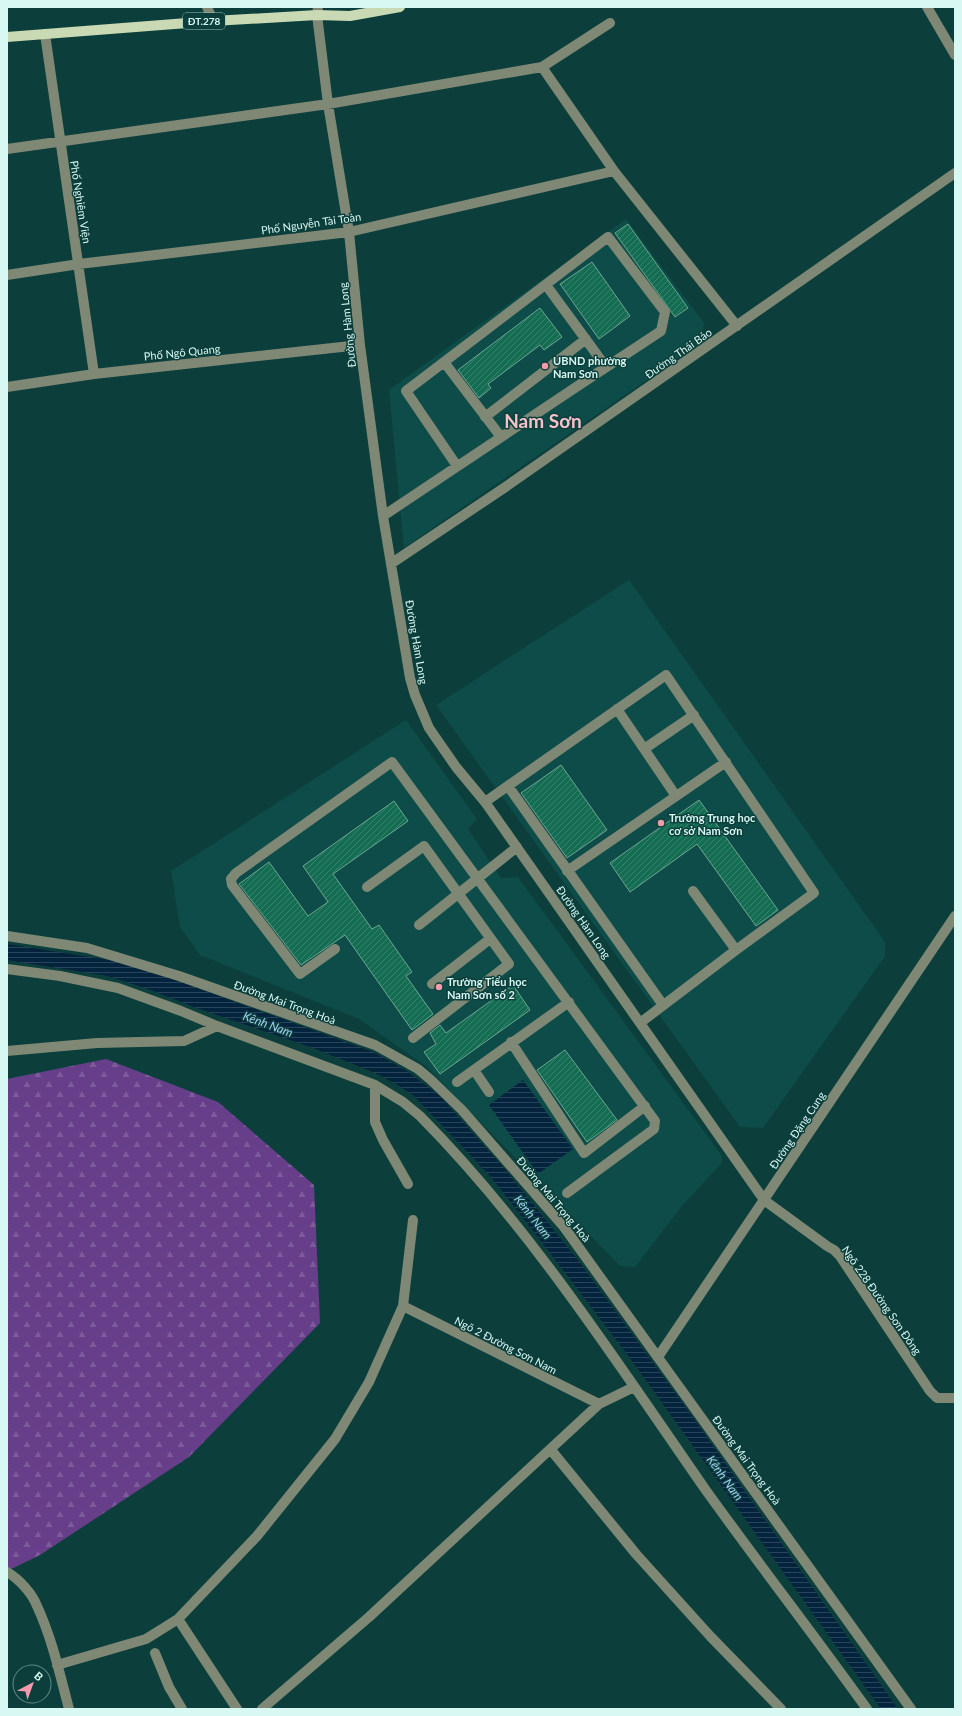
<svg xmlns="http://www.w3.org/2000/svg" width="962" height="1716" viewBox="0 0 962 1716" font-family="Lato,sans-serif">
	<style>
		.built { fill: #0d4c48 }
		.forest { fill: url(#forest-firs) }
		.water { fill: url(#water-rules) }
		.building { fill: url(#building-hatch); stroke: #6fa58f }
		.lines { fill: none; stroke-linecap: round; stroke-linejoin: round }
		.minor { stroke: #7f8875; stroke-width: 10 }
		.major { stroke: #c8d9b3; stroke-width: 10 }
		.poi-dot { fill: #f39aab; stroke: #0c3f3b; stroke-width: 1.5 }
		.labels { text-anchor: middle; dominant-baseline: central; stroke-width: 3; stroke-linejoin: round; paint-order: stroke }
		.shield { fill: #0c3f3b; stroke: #9bc0bc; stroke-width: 1 }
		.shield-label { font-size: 10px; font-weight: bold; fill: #d8f8f4 }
		.street-label { font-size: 11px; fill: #d8f8f4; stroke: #0c3f3b }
		.poi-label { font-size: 11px; font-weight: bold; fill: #d8f8f4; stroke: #0c3f3b; text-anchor: start }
		.water-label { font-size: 12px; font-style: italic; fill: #a4cef7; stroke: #0c3f3b }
		.town-label { font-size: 19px; font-weight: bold; fill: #f6c2ca; stroke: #0c3f3b }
	</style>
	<defs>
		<pattern id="forest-firs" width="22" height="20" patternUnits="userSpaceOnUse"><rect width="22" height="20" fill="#673e8a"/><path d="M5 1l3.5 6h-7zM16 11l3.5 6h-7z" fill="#7c5b9b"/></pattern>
		<pattern id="water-rules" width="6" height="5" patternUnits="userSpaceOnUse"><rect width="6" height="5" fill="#04233d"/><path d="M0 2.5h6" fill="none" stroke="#28445a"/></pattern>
		<pattern id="building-hatch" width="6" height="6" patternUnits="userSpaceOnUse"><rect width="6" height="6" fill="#146d52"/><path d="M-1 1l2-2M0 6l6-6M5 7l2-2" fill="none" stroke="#35836c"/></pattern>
	</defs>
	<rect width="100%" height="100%" fill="#0c3f3b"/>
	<!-- built -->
	<path class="built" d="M626,219L704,323L702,342L404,548L389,390Z
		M629,580L885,942V956L763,1128L740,1127L436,705Z
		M406,720L477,819L468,829L501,878L518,877L722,1156L721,1164L682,1206L635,1267L620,1266L427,1067L359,1019L200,955L180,927L171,871Z"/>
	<!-- forest -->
	<path class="forest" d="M106,1059L218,1102L314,1185L320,1323L189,1457L40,1555L7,1571V1079Z"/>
	<!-- water -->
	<path class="water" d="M7,944L109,960L164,976L373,1052L407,1071L439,1095L504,1168L578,1260L692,1416L898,1709H881L630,1358L534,1232L490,1176L414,1096L398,1085L375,1073L313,1048L194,1007L148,989L108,976L7,960Z
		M523,1080L573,1149L538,1174L489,1105Z"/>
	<!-- building -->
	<path class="building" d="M628,224L688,308L675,317L615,233Z
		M592,262L630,316L599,339L560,284Z
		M540,308L562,337L544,350L540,345L488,384L491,388L479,398L458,370Z
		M561,765L607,830L567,858L521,793Z
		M699,800L778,910L756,926L697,844L630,892L610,863Z
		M394,801L408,821L333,874L372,929L379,925L412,972L406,976L433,1014L412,1030L345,935L301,965L239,884L269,862L308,916L328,902L303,866Z
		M513,985L530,1010L440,1074L424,1052L436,1044L430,1033L440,1025L446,1033Z
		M565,1050L617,1120L587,1142L537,1070Z"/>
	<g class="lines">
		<!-- minor -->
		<path class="minor" d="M207,7L213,21
			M318,7L317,15L328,104L349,232L360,345L383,516L410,678L415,695L429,728L456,767L485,802L544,886L764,1200L827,1246L834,1250L840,1256L930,1391L937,1398H955
			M927,7L955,55
			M45,34L94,374
			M542,67L614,171L737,326
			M7,149L328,104L542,67L610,23
			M7,275L79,264L349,232L614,171
			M546,285L606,367
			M444,362L501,437
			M7,387L94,374L360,345
			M485,417L586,339
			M383,516C476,454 568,392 661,331L665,312L608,237L406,391L457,466
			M392,563L504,488L955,173
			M617,709L676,796
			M644,749L694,715
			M508,786L663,1005
			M485,802L666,675L814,893L736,950
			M567,871L726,762
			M367,887L424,846L509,964L413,1038
			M419,925L517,847
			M7,936L87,948L179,976L375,1045L418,1069L431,1080L462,1110L564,1227L911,1709
			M335,949L300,974L232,885L231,879L236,873L392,762L655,1121L654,1129L567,1193
			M7,969L60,976L118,988L181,1011L217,1026L375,1085L403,1102L420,1116C530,1227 616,1361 705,1489C758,1563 814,1635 867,1709
			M432,984L490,939
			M640,1023L736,950L693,891
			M511,1042L584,1153L645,1106
			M7,1051L97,1043L184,1041L217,1026
			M474,1070L489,1092
			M457,1082L569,1002
			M375,1085V1122L383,1140L408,1184
			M403,1306L599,1404
			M658,1357L955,916
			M551,1450L636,1554L710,1636L781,1709
			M7,1572C19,1579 32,1593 37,1606C52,1638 60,1675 69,1709
			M178,1619L237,1709
			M155,1653L169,1687L182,1709
			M57,1665L146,1639L178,1619L257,1536L335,1439L369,1382L403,1306L413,1220
			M262,1709L369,1617L599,1404L634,1387"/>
		<!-- major -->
		<path class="major" d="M7,37L213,21L317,15L350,16L400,7"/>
	</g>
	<!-- markers -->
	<g class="poi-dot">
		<circle cx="545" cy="366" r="4"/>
		<circle cx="661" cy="823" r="4"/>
		<circle cx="439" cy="987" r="4"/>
	</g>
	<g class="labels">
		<!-- shield labels -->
		<rect class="shield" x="183" y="13" width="42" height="16" rx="3"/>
		<g class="shield-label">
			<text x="204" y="21">ĐT.278</text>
		</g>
		<!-- street labels -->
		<g class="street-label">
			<text transform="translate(81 202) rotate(81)">Phố Nghiêm Viện</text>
			<text transform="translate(311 223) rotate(-8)">Phố Nguyễn Tài Toàn</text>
			<text transform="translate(347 325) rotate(-96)">Đường Hàm Long</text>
			<text transform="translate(182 352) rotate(-6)">Phố Ngô Quang</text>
			<text transform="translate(678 353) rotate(-35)">Đường Thái Bảo</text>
			<text transform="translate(417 642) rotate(80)">Đường Hàm Long</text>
			<text transform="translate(584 922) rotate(55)">Đường Hàm Long</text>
			<text transform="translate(285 1002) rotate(20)">Đường Mai Trọng Hoà</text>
			<text transform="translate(797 1130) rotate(-56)">Đường Đặng Cung</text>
			<text transform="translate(554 1199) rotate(50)">Đường Mai Trọng Hoà</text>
			<text transform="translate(882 1300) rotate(55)">Ngõ 228 Đường Sơn Đông</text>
			<text transform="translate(506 1345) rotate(27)">Ngõ 2 Đường Sơn Nam</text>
			<text transform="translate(747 1460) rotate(54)">Đường Mai Trọng Hoà</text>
		</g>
		<!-- poi labels -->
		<g class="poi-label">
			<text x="553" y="360">UBND phường<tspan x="553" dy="13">Nam Sơn</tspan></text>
			<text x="669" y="817">Trường Trung học<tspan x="669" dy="13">cơ sở Nam Sơn</tspan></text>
			<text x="447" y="981">Trường Tiểu học<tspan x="447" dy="13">Nam Sơn số 2</tspan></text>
		</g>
		<!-- water labels -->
		<g class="water-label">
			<text transform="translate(268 1024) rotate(20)">Kênh Nam</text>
			<text transform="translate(533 1217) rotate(52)">Kênh Nam</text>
			<text transform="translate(725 1478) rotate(54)">Kênh Nam</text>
		</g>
		<!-- town labels -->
		<g class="town-label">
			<text x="543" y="420">Nam Sơn</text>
		</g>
	</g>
	<!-- border -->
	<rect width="962" height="1716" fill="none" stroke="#d8f8f4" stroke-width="16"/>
	<!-- north arrow -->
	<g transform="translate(32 1684) rotate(41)"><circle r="19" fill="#0c3f3b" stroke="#5e8985"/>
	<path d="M0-3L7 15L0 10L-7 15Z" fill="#f39aab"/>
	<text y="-6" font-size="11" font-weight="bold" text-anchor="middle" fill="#d8f8f4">B</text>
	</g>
</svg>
